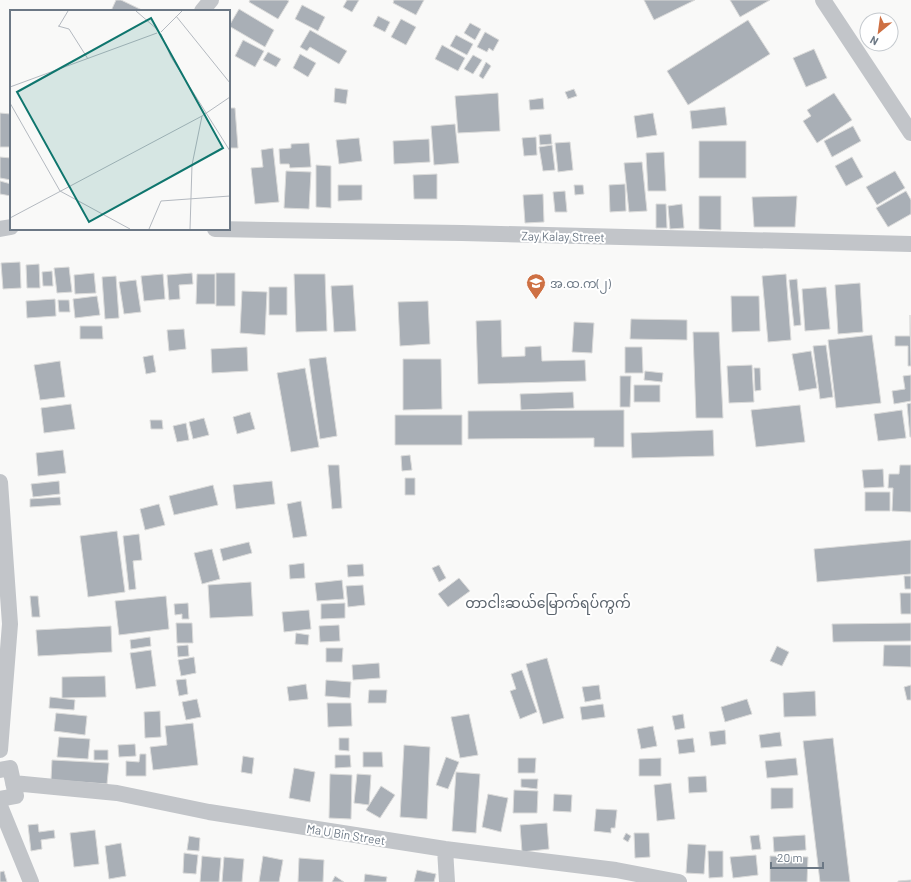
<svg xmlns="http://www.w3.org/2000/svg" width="911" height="882" viewBox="0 0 911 882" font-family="Barlow,'Noto Sans Myanmar',sans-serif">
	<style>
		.building { fill: #a9afb6; stroke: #dbdbda }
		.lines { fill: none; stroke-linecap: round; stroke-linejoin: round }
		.minor { stroke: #c2c5c9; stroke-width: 16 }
		.labels { text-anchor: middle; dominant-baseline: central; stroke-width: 4; stroke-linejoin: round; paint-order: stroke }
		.street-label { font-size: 12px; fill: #6c7885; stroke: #fff }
		.poi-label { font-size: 12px; fill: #6c7885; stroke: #fff; text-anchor: start }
		.quarter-label { font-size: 14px; fill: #59626b; stroke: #fff }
		.inset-road { fill: none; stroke: #b4b9c0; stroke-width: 1 }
		.view { fill: #0f766e; fill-opacity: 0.15; stroke: #0f766e; stroke-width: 2 }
		.inset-edge { fill: none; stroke: #6c7885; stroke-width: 2 }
	</style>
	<rect width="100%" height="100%" fill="#f9f9f8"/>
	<!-- building -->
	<path class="building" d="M116,0H121L144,11H111Z
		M250,0H287L289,1L278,19L249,2Z
		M347,0H359L352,12L343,7Z
		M394,0H424L416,15L393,3Z
		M644,0H695L654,20Z
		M730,0H770L740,17Z
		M302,5L325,17L318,31L295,19Z
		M239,9L274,30L265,47L229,26Z
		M378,16L390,22L385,32L373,26Z
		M401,19L416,27L406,45L391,37Z
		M748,20L770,54L688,105L667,71Z
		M470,23L481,29L475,40L464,33Z
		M310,30L347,51L339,64L310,47L307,51L300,47Z
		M485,32L499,40L493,51L489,48L487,52L477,47Z
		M456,35L473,44L467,55L450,46Z
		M243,40L264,51L255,67L235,56Z
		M442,45L465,58L458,71L435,59Z
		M814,49L827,78L806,87L793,58Z
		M268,52L281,59L276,67L263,60Z
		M300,54L316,63L308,77L293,68Z
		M473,55L482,60L473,74L464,69Z
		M486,62L491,66L483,79L479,76Z
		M335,88L348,90L346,104L334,102Z
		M574,89L577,96L568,99L565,92Z
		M498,93L500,131L458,133L455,96Z
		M834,93L852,120L817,143L803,121L811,116L807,110Z
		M543,98L544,109L530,110L529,100Z
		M725,107L727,125L692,129L690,111Z
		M229,108H235L238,148H229Z
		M0,113L11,114V147H0Z
		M653,113L657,135L637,138L634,116Z
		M455,124L459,163L434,165L431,126Z
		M853,126L861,141L832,157L824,141Z
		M551,134L552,144L540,145L539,135Z
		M536,137L537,155L524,156L522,138Z
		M359,138L362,161L339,164L336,140Z
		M429,139L430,162L394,164L393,141Z
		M699,141H746V178H699Z
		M570,142L573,170L558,172L555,143Z
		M309,143L311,167L290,168L289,164H280L279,149L291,148V144Z
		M552,145L555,170L543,171L539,147Z
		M273,148L279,202L255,204L251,168L263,167L261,150Z
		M664,152L666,191H648L646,153Z
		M0,157L11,158V180L0,178Z
		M852,157L863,177L846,186L835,166Z
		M642,162L647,211L629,212L624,163Z
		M316,165L331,166V208L316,207Z
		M286,171L311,172L309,209L284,208Z
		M895,171L905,188L877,205L866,187Z
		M437,174V199H414L413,175Z
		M0,181L11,184V196L0,194Z
		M625,184L626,211L610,212L609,185Z
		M338,185H362V200L338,201Z
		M574,185H583L584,194L575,195Z
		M565,191L567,212H555L553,192Z
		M906,191L911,200V214L888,227L876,208Z
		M543,194L544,222L525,223L523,195Z
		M699,196H721V230L699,229Z
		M797,196L795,227H754L752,197Z
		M656,204H666L667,228H656Z
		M682,204L684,228L670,229L668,206Z
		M20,262L21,288L3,289L1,263Z
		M39,264L40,288H27L26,265Z
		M69,267L72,292L57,293L54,268Z
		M52,271L53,286H43L42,272Z
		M94,273L96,293L75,294L74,275Z
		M192,273L193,284L179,285L180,299L169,300L167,275Z
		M216,273H235V306H216Z
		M163,274L165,299L144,301L141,276Z
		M197,274H215V304H196Z
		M294,274H325L327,331L296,332Z
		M786,274L791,340L768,342L762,276Z
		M116,276L119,318L105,319L102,277Z
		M797,279L801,325L794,326L789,280Z
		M136,280L141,312L124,314L119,282Z
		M860,283L863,332L838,334L835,285Z
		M353,285L356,331L334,332L331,286Z
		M269,287H287V315H269Z
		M826,287L830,329L805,331L802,289Z
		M242,291L267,292L265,335L240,333Z
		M97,296L100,315L75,318L73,299Z
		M731,296H759L760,331L732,332Z
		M55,299L56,316L27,318L26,301Z
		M58,300H69L70,312H59Z
		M428,301L430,344L400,346L398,302Z
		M910,315L911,366H908V346H895V336H910Z
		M631,319L687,320V340L630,339Z
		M501,320L502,357L525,356V347L541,346L542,361L585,360L586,381L478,384L476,321Z
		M574,322L594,323L592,353L572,352Z
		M80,326H102L103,339H80Z
		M184,329L186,349L169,351L167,330Z
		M693,332H719L723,418H696Z
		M872,335L881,403L836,408L828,340Z
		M826,345L833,397L820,399L813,346Z
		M247,347L248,371L212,373L211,349Z
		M625,347H642L643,373H625Z
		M811,351L817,388L799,391L792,354Z
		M153,355L156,372L146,374L143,357Z
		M326,357L337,436L320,439L309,359Z
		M403,359H441L442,409L403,410Z
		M60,361L65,397L40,400L34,365Z
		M752,365L754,402L729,403L727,366Z
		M305,368L319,447L291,452L277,373Z
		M754,368H760L761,390L755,391Z
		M645,371L663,373L662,382L644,380Z
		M911,375V401L894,404L892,391L905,389L903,376Z
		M620,376H631L630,407H620Z
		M634,385H660V402H634Z
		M573,392L574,408L521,410L520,394Z
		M911,403V437H910L907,404Z
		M71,404L75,429L44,433L41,408Z
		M800,405L805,442L756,447L751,410Z
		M624,410V447H594V438L468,439V411Z
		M902,410L906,438L878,441L874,414Z
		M250,412L255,429L237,434L233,417Z
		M395,415H462V445H395Z
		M204,418L209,435L193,439L189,422Z
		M150,420H162L163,429H151Z
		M186,423L189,440L177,442L173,426Z
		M713,430L714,456L632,458L631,433Z
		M63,450L66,473L38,476L36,453Z
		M410,455L412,470L402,471L401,456Z
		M328,465H339L342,508L332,509Z
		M900,465H911V512L892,511L893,488H888L889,474H899Z
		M883,469L884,487L864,488L862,470Z
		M405,478H415V495H405Z
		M59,481L60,494L33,497L31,484Z
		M272,481L275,504L236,509L233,485Z
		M213,485L218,505L174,515L169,496Z
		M865,492H890V511H865Z
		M60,497L61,505L30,507V499Z
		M301,501L307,536L293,538L287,504Z
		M159,504L165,525L145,530L140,509Z
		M117,531L125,592L88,597L80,536Z
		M139,534L142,560L133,561L136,589L129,590L123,536Z
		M911,540V574L817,582L814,549Z
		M249,542L252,553L223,561L220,549Z
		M212,549L220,579L202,584L194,553Z
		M304,563L305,578L290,579L289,565Z
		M363,564L364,576L348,577L347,565Z
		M439,565L446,578L439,582L432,568Z
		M904,576H911V589H905Z
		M459,578L470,591L448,607L438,594Z
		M342,580L344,599L317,601L315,583Z
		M251,582L253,616L210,618L208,585Z
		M363,585L365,605L348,607L346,586Z
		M900,593H911V614H901Z
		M30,596H38L40,617H32Z
		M166,596L169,629L119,635L115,601Z
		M188,603L189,619H182V614L175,615L174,604Z
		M345,603V618L321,619V604Z
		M309,610L311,629L284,632L282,612Z
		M176,623H192L193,643H177Z
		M911,623V641L833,642L832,624Z
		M339,625L340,641L320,642L319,626Z
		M111,626L112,652L38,656L36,630Z
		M296,633L309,635L308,645L295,644Z
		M150,637L151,646L131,649L130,640Z
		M188,645L189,656L178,657L177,646Z
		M884,645H911V667L883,666Z
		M777,646L789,652L782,666L770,661Z
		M326,648H343L342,662H326Z
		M151,650L156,686L136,689L130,653Z
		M194,657L196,673L181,676L178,660Z
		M547,658L564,718L543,724L526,664Z
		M379,663L380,678L353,680L352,665Z
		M522,670L537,712L520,719L510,691L516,689L511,674Z
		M105,676L106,697L62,698V677Z
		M186,679L188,694L179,696L176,680Z
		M326,680L351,682L350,698L325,696Z
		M306,684L308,699L289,701L287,687Z
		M599,685L601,699L585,702L582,687Z
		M911,685V700H907L904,687Z
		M369,690H387L386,703H368Z
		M815,691L816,716L784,717L783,693Z
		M50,697L75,700L74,710L49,708Z
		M197,699L201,717L186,720L182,702Z
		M747,699L752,714L725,722L721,707Z
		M327,703H351L352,726L328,727Z
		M603,704L605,717L582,720L580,707Z
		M160,711L161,737L145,738L144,712Z
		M56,713L87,716L85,735L54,731Z
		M469,714L478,755L460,758L451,717Z
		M683,714L685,728L675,730L672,716Z
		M193,723L198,765L153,770L150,747L167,745L165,726Z
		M653,726L657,746L641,749L637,729Z
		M725,730L726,744L711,746L709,732Z
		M780,732L782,746L761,748L759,735Z
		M59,737L90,739L88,759L57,757Z
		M339,738H349V751L339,750Z
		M693,738L695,752L679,754L677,740Z
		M833,738L850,882H820L803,741Z
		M135,744L136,756L119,757L118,745Z
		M404,745L430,747L427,819L400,817Z
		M94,750H108V760H94Z
		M363,752H382L383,767H363Z
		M140,754H146V776H126V761L139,762Z
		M335,755H350L351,767L335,768Z
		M243,756L254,758L252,774L241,772Z
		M446,757L459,762L448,789L436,785Z
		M518,758H536L535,773H518Z
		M661,758V776H639V759Z
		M796,758L798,775L767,778L765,761Z
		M52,760L109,763L107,784L51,780Z
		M294,768L315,772L310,802L289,798Z
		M456,772L480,774L476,833L452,831Z
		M330,774L352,775L351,819L329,818Z
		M357,774L371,775L369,805L354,803Z
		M706,776L707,792L689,793L688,777Z
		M521,779H538L537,789L521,787Z
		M671,783L675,819L657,821L654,785Z
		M381,786L395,795L380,818L366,810Z
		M771,788H793V808L771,809Z
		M514,790L538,791L537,813H513Z
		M488,794L508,798L501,832L482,827Z
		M554,794L572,795L571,812L553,811Z
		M596,809L617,810L615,828H611V833L594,831Z
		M547,823L549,849L522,852L520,825Z
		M38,824L39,832L54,830L55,838L41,840L42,849L31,851L28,825Z
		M95,830L99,864L74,867L70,833Z
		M626,833L631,836L628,842L623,839Z
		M634,833H649L650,857L635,858Z
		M759,835L761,849L752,850L750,836Z
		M805,835L806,850L774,852L773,837Z
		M189,836L200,838L199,851L187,850Z
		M121,843L126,876L109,879L105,846Z
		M688,844L706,845L704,874L686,873Z
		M708,851H723V877L709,878Z
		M184,853L198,855L196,874L183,873Z
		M756,855L758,875L733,878L730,857Z
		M202,856L221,858L219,882H200Z
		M263,856L283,860L279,882H259Z
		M770,856L808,857L807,882H770Z
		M224,857L244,859L242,882H222Z
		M299,858L324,860L323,882H298Z
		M417,870L436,874L434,882H414Z
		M4,871L7,882H0V872Z
		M365,874L387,877L386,882H364Z
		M335,876L344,882H332Z
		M911,880V882H898V881Z"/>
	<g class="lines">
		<!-- minor -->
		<path class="minor" d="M823,0L911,133
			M202,11L211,0
			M0,229L11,227
			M215,229L462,233L911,244
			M0,482L10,624L0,750
			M0,770L10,768L16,796L0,799
			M13,783L117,793L209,812L445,849L616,870L679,882
			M0,806L31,882
			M445,849L447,882"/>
	</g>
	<!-- icons -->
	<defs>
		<symbol id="school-pin" viewBox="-11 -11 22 30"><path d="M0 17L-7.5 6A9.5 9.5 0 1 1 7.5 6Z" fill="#ce7043" stroke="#fff"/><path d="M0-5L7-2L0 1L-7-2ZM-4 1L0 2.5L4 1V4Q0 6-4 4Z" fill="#fff"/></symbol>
	</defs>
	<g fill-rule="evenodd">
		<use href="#school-pin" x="525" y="272" width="22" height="30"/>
	</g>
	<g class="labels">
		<!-- street labels -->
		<g class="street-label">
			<text transform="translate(563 236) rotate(1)">Zay Kalay Street</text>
			<text transform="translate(346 834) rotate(9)">Ma U Bin Street</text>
		</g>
		<!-- poi labels -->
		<g class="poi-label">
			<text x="550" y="283">အ.ထ.က(၂)</text>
		</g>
		<!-- quarter labels -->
		<g class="quarter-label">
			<text x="548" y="602">တာငါးဆယ်မြောက်ရပ်ကွက်</text>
		</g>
	</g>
	<!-- overview -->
	<g transform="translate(10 10)">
		<rect width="220" height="220" fill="#f9f9f8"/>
		<path class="inset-road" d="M126,1L148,20M166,6L220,73M48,16L59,19L78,49M49,16L58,1M151,22L172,1M151,24L161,47L220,141M0,77L147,23M0,93L50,181L120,219M0,208L192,106L220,87M139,219L151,191L220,186M180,219L182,155L192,106"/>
		<path class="view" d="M141,8L213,138L79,212L7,82Z"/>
		<rect width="220" height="220" class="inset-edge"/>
	</g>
	<!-- north arrow -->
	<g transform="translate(879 32) rotate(209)"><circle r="19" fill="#ffffff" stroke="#c4c9ce"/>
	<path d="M0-3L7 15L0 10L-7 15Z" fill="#ce7043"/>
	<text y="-6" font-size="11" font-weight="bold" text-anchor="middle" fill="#6c7885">N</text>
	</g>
	<!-- scale -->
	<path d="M771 862v6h52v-6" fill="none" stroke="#6c7885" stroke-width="2"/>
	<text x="777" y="862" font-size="12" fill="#6c7885" stroke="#ffffff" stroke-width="3" paint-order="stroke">20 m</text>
</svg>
